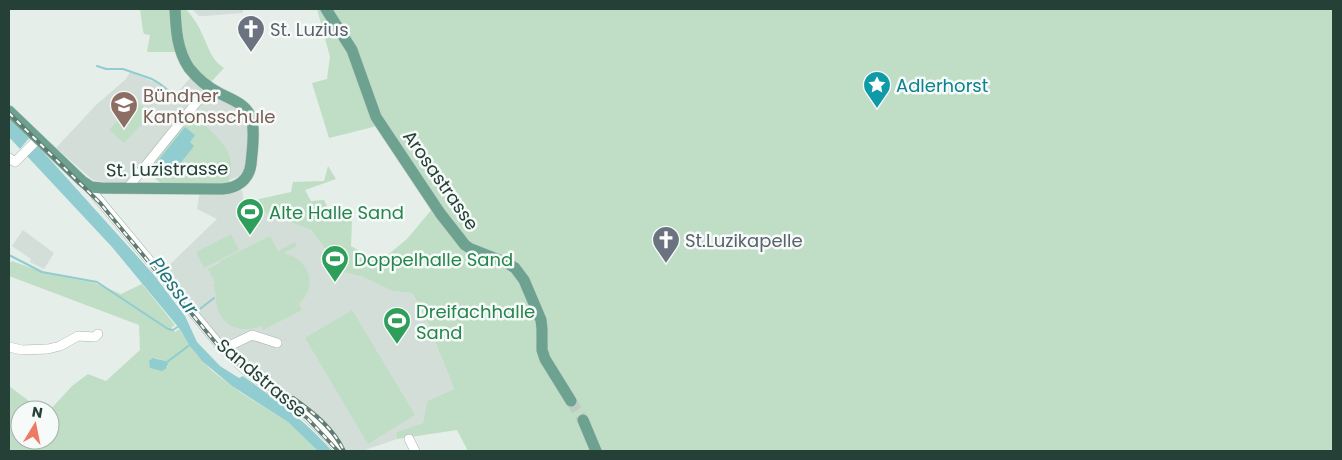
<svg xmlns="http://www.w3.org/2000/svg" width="1342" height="460" viewBox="0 0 1342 460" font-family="Poppins,sans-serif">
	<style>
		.built { fill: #d4ded8 }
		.green { fill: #bfdec5; fill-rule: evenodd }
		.water { fill: #90ccd0 }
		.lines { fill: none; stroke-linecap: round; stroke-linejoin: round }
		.stream { stroke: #90ccd0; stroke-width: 2 }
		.major-tunnel { stroke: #bfcbc5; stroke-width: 11; stroke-dasharray: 11 5.5; stroke-linecap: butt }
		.minor-casing { stroke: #a8b6b0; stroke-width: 10 }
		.major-casing { stroke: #c2cac7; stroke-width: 12 }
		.minor { stroke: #fff; stroke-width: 9 }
		.major { stroke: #6ca28f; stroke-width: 11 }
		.rail-casing { stroke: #607b71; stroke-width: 4 }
		.rail { stroke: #f6faf8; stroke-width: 2; stroke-dasharray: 5.5; stroke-linecap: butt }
		.labels { text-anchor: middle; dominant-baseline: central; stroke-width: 5; stroke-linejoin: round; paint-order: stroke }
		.worship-label { font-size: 18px; fill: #5b616d; stroke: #f6faf8; text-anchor: start }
		.culture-label { font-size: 18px; fill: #0d838f; stroke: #f6faf8; text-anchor: start }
		.education-label { font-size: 18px; fill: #785e54; stroke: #f6faf8; text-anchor: start }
		.street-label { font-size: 18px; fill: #254036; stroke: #f6faf8 }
		.leisure-label { font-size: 18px; fill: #27864d; stroke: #f6faf8; text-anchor: start }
		.water-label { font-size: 19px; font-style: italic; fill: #20737a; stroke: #f6faf8 }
	</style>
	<rect width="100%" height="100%" fill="#e5eee9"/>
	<!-- built -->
	<path class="built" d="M192,9H243V13L205,16H199Z
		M130,72L152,81L155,79L176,94L191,77L241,109L250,128L245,168L239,176L230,180L231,174L228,152L204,124L188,113L128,186L93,180L56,148L96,105L126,79Z
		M242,190L245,210L259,199L263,212L311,230L342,272L363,277L392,291L412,293L424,313L454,389L427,401L423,423L396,432L397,439L362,451H343L233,356L230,349L160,274L217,219L197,209L200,191L232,192Z
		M23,230L54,253L44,269L30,262L31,259L12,246Z"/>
	<!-- green -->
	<path class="green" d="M140,9H171L176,52H147L150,35L144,34L143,31Z
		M178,9H186C193,17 199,26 203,36C209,48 211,60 224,68L211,82C184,62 182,41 178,9Z
		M317,9H1333V451H468L457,430L397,439L396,432L423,423L427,401L454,389L424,313L412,293L392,291L363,277L342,272L311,230L263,212L259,199L291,192L293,182L324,181L328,166L336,179L305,190L311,201L324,200L330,213L342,214L352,222L351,246L375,260L381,257L384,258L407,239L433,208L377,126L329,138L312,83L327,79L330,57Z
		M136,101L151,114L124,143L109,130Z
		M190,119L199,126L204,124C211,132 224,142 228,152C232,160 233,177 227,184L164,186L145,170Z
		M231,234L239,250L204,268L196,252Z
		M270,236L278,251L295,242L297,246L284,253C309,260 319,285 299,304L302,310L263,330L261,326C243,334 222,327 217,307C215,298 217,293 213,285L215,283L208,269L220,263V261Z
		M12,261L45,273L95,283L121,294L142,284L175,325L171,328L175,332L179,329L197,355L212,371L240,392L288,422L318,451H9V386L37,407L48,410H20V440H50V410L72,386L88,374L106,381L140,350L139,325L9,276V263ZM156,358L166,361L168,366L165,370L150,368Z
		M352,310L415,415L368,444L305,338Z"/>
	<!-- water -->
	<path class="water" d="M9,118L29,138L20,149L9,137Z
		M185,127L195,135L190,142L194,146L171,175L156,163Z
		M37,145L154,275L185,316L197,342L220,366L239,378L243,376C275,399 306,421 332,451H318L288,422L232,386L202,361L190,346L179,328L112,247L26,155Z
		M153,358L166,361L168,364L166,369L162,371L150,368L149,361Z"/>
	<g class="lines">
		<!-- stream -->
		<path class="stream" d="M97,66L106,69H123L152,79L160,84L177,98
			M9,255L42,272L97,282L168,329L173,330L179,326
			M196,312L214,298
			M167,362L191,344"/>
		<!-- major-tunnel -->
		<path class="major-tunnel" d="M571,401L583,420"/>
		<defs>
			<path id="minor" d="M9,158L15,162L38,139
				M91,187L96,196L223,349L244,369L305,414L322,431L340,451
				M130,188V185L200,98
				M9,347L22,350L48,349L60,346L78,336L95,337L98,334
				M223,349L252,335L277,343
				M409,439L415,451"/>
			<path id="major" d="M326,9L352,50L376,117L440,213L465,245L471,249L507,263L515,268L524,280L541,320L542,329V350L545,359L571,401
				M9,111L82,181L91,187L101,188L222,189C237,188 249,180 251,164C252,151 255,134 252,121C248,104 232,100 219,93C207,87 197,78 189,68C177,50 176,30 175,9
				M583,420L596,451"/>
		</defs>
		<!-- minor casing -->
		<use href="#minor" class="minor-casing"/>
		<!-- major casing -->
		<use href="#major" class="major-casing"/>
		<!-- minor -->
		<use href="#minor" class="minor"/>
		<!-- major -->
		<use href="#major" class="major"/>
		<defs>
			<path id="rail" d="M9,113L100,203L220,348L244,370L307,418L338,451
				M293,398C314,413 333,428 344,451"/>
		</defs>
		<!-- rail casing -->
		<use href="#rail" class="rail-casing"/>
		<!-- rail -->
		<use href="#rail" class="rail"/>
	</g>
	<!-- icons -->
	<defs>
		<symbol id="church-pin" viewBox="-11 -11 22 30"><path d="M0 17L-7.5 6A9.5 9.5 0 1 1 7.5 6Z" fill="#6b7280" stroke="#f6faf8"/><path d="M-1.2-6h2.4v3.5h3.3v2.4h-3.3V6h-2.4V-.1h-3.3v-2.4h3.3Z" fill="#fff"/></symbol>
		<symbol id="sight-pin" viewBox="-11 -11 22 30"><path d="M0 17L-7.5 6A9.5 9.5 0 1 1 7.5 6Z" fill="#0f9aa8" stroke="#f6faf8"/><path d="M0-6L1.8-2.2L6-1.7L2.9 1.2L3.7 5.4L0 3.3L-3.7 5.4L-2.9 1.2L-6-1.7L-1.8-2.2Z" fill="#fff"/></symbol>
		<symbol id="school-pin" viewBox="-11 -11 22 30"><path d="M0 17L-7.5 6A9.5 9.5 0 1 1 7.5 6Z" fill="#8d6e63" stroke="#f6faf8"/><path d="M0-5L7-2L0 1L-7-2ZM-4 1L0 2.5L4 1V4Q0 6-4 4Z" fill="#fff"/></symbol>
		<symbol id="stadium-pin" viewBox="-11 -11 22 30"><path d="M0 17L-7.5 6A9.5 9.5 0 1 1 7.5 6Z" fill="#2e9e5b" stroke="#f6faf8"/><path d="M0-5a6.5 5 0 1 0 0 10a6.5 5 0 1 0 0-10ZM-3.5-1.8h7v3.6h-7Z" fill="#fff"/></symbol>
	</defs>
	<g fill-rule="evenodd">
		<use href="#church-pin" x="235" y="13" width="32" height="43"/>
		<use href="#sight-pin" x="861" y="69" width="32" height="43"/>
		<use href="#school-pin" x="108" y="89" width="32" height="43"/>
		<use href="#stadium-pin" x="234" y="196" width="32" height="43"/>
		<use href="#church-pin" x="650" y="224" width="32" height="43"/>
		<use href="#stadium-pin" x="319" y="243" width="32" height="43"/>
		<use href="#stadium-pin" x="381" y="305" width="32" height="43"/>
	</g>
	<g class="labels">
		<!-- worship labels -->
		<g class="worship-label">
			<text x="270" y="29">St. Luzius</text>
			<text x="685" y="240">St.Luzikapelle</text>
		</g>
		<!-- culture labels -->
		<g class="culture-label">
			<text x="896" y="85">Adlerhorst</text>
		</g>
		<!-- education labels -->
		<g class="education-label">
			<text x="143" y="95">Bündner<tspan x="143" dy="21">Kantonsschule</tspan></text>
		</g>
		<!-- street labels -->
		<g class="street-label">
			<text transform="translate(167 169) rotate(-1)">St. Luzistrasse</text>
			<text transform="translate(441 180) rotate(55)">Arosastrasse</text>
			<text transform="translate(262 378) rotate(40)">Sandstrasse</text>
		</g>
		<!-- leisure labels -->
		<g class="leisure-label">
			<text x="269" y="212">Alte Halle Sand</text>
			<text x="354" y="259">Doppelhalle Sand</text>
			<text x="416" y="311">Dreifachhalle<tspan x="416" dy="21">Sand</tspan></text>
		</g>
		<!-- water labels -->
		<g class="water-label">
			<text transform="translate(174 286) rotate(53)">Plessur</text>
		</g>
	</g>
	<!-- border -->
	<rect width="1342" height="460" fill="none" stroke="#254036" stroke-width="20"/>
	<!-- north arrow -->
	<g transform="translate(35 425) rotate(10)"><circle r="24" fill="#f6faf8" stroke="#a2b0aa"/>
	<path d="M0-4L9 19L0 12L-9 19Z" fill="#ed7a64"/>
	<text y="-8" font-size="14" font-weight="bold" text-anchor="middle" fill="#254036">N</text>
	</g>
</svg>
